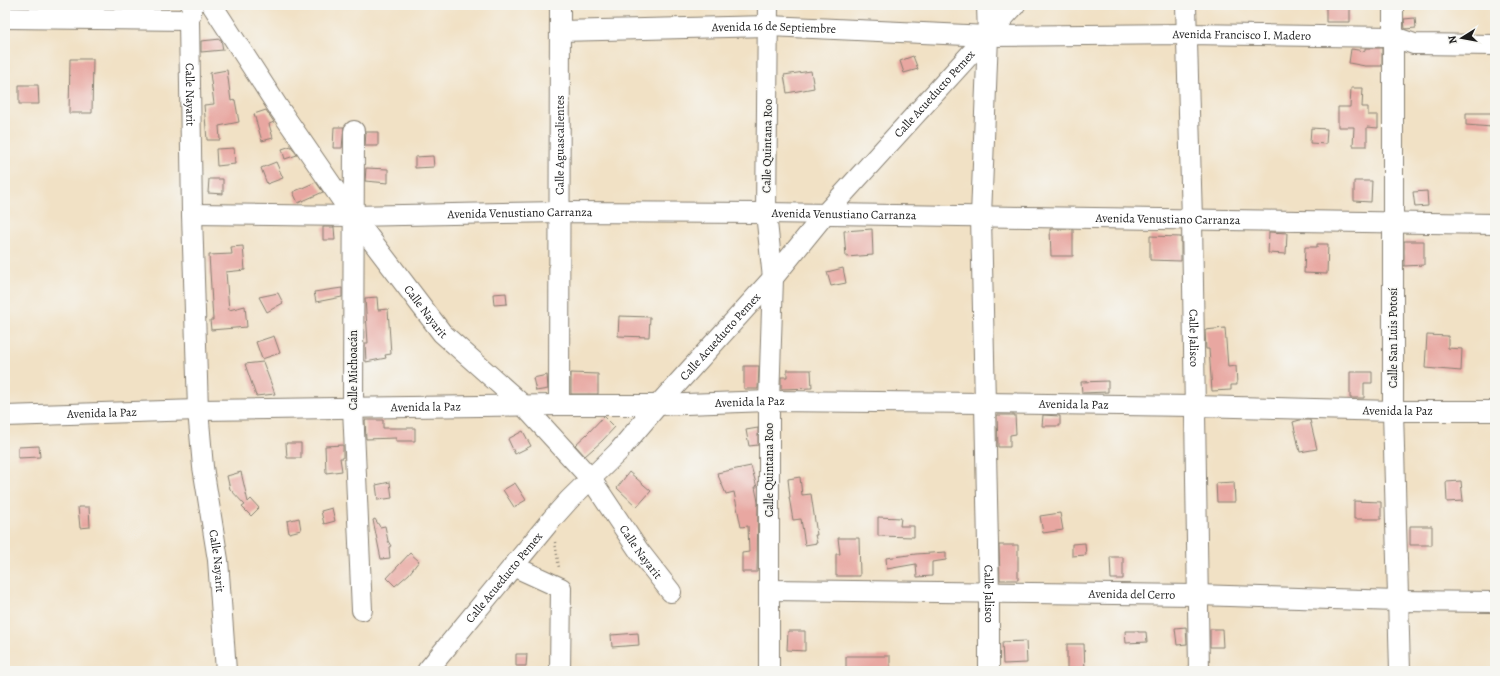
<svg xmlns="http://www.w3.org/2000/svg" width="1500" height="676" viewBox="0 0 1500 676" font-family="Alegreya,serif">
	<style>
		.building { fill: #e8a7a1 }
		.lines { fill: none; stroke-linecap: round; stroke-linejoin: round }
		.minor-casing { stroke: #867e70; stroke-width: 22 }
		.path { stroke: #867e70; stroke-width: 2.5; stroke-dasharray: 1 3; stroke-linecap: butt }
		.minor { stroke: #fff; stroke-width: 20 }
		.labels { text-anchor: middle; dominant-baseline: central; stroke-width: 3; stroke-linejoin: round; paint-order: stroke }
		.street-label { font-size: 12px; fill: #1c1c1c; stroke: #f6f6f2 }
	</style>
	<rect width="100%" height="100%" fill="#f6f6f2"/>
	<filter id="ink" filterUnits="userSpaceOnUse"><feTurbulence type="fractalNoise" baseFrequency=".025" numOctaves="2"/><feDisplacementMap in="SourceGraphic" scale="8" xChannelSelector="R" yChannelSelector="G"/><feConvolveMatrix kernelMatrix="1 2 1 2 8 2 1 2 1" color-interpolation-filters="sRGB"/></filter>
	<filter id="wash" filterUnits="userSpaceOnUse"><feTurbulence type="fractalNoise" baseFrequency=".012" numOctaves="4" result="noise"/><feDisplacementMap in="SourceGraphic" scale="16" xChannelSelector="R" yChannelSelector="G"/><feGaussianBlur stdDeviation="0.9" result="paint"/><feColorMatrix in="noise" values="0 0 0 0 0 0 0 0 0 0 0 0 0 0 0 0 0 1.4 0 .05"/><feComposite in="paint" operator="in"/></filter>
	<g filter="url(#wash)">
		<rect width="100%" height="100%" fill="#f1e1c5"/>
		<g id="blocks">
			<!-- building -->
			<path class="building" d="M1326,5H1350V22H1326Z
				M1415,18L1416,28L1405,29L1404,19Z
				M221,39L223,50L201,52V41Z
				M1365,48H1382V66H1365L1349,63L1351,49L1365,51Z
				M913,56L918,69L904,73L900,61Z
				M70,59H93L92,113H69Z
				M227,70L231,101L235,100L239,122L219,126L220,140H207L204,105L214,104L210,73Z
				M811,71L814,88L787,93L784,75Z
				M19,85H38L39,104H19Z
				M1351,88H1363L1362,107H1368V115H1378V128L1367,127V146H1353L1354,127H1338V107H1350Z
				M266,110L274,122L269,124L273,138L262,141L254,114Z
				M1466,113H1492V127L1466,125Z
				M334,127H344L342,148H333Z
				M1311,128L1327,129L1326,144L1310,143Z
				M366,132H378V146H365Z
				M291,146L297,155L285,159L282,149Z
				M234,148L235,164L217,166L216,149Z
				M433,156L434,167L415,168V157Z
				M276,162L283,178L267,184L261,168Z
				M366,168L388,169V183L365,181Z
				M209,179H223V194L208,193Z
				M1354,181H1372L1371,202L1354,201Z
				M316,182L323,192L298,203L293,192Z
				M1427,191L1428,206L1415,207L1413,192Z
				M323,227H334L335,240H323Z
				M872,229L873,255L846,257L844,231Z
				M1050,229H1073V256H1051Z
				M1269,232L1287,233L1286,254L1268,253Z
				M1150,236L1181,237V261L1150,260Z
				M1404,241H1424V265L1404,266Z
				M1317,244H1328L1327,274L1304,273L1305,247H1317Z
				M243,246L245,270L226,272L229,310L245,306L247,327L211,330L210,320H213L209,255L232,254L231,247Z
				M843,268L846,283L831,286L827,272Z
				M342,288V297L316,302L314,292Z
				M278,293L283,303L267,312L259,297Z
				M506,293L507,304L494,305L493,294Z
				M377,297L378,310L388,309L391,354L385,355L386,358L366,362L365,343H368L365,298Z
				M619,316L650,317L649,337L618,336Z
				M1225,328L1228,367L1236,366L1237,385H1231V390L1212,391L1209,349H1206L1205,330Z
				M1427,335L1448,336V348L1462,349L1461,371L1425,368Z
				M274,336L280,353L262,359L256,342Z
				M263,362L275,394L256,396L245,364Z
				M744,366H759L758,389H744Z
				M787,370H811L812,388L781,389V377H787Z
				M1350,372H1372V383H1364V398H1350Z
				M571,373L598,374V394H571Z
				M547,375L548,389L536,391L533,378Z
				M1108,381V392L1082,393L1081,382Z
				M997,415H1015L1016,434L1010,435V447H998Z
				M1043,415L1060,416V426H1042Z
				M604,416L615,427L602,441L585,456L575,445L587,434Z
				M365,420H383V428H415V441H396V438L366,439Z
				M1300,420H1310L1317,449L1300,452L1293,422Z
				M758,428V445L749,446L746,430Z
				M523,431L531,446L515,454L508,439Z
				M286,443H301V458H287Z
				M343,445V458H340L342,471L326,473L325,446Z
				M39,446L40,457L18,458V447Z
				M751,466L757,487H755L758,502L757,572H742V553L749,552L748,526L741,527L734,492L726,494L717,473Z
				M241,472L248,502L251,499L259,508L251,516L242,507L245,505L230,489L227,476Z
				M629,472L651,491L637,507L617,488Z
				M800,477L802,495L811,494L817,535H815L817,543L805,545L801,519L793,520L789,497H790L788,479Z
				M1461,481L1463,501L1447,502L1446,482Z
				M390,482L392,498L378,500L376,485Z
				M1234,482L1235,502H1217L1216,483Z
				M515,483L526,500L514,507L503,490Z
				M1354,501L1381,502V519H1354Z
				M78,507H89L90,527L80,528Z
				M332,508L335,521L324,524L321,511Z
				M1060,513L1063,530L1043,533L1040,516Z
				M878,517L901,518L900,526H914V537L878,536Z
				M299,518L301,530L289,533L287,521Z
				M375,519L380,527L385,526L388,541L391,546L389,547L390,558L381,559L373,520Z
				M1410,526H1432V545H1410Z
				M838,538H859L860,576H836V554H840Z
				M1085,543L1086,555L1072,556V544Z
				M999,545H1018V580H1000Z
				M946,552V560L932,562V576L917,577L916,564L887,569L886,558L916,554Z
				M410,553L419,561L409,574L395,586L387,578Z
				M1110,557H1123V579H1111Z
				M1186,627L1187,644L1177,645L1175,628Z
				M1210,629H1222L1223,647H1210Z
				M788,631H805V651L787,650Z
				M1125,631H1138V632H1146L1147,642L1126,643Z
				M638,633L639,645L612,647L611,635Z
				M1026,641L1027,663L1003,664L1002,642Z
				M1067,644H1084L1085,671H1067Z
				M516,654H527L526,666H516Z
				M846,656H890V671H846Z"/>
		</g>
	</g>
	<g filter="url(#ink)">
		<use href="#blocks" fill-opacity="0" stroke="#867e70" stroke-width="1"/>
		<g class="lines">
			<defs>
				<g id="minor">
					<path id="s1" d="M193,5L189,20L192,214L198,410L203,467L218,560L226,671"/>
					<path id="s2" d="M212,5L278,107L353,216L442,333L524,406L591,479L639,551L671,592"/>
					<path d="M768,5L766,213L773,278L769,401V671"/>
					<path id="s3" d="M987,5L988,36L981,216L989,593V671"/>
					<path id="s4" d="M1186,5L1192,220L1199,671"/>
					<path d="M1393,5V411L1400,671"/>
					<path d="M5,18L189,20"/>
					<path id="s5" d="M560,31L769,26L988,36L1186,34L1394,37L1414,44L1495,45"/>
					<path d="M354,131L353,408L362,610"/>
					<path id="s6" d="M192,214L353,216L560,212L766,213L1495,224"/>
					<path id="s7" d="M559,405L560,5"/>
					<path id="s8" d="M5,416L198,410L559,405H658L769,401L984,403L1194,406L1393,411H1495"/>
					<path d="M513,566L561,588L560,671"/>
					<path id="s9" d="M769,590L1197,595L1398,601L1495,602"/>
					<path id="s10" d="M427,671L552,519L569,500L618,452L658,405L773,278L825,214L1015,5"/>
				</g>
			</defs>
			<!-- minor casing -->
			<use href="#minor" class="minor-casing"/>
			<!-- path -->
			<path class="path" d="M555,542L559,568"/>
			<!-- minor -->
			<use href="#minor" class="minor"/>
		</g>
	</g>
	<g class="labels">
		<!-- street labels -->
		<g class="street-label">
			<text stroke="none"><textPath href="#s5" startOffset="214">Avenida 16 de Septiembre</textPath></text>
			<text stroke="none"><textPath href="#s5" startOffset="682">Avenida Francisco I. Madero</textPath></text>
			<text stroke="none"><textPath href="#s1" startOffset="90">Calle Nayarit</textPath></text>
			<text stroke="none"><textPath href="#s10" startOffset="769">Calle Acueducto Pemex</textPath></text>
			<text stroke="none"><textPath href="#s7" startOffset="260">Calle Aguascalientes</textPath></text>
			<text transform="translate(767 146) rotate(-89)">Calle Quintana Roo</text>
			<text stroke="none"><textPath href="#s6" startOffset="328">Avenida Venustiano Carranza</textPath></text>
			<text stroke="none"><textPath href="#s6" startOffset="652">Avenida Venustiano Carranza</textPath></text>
			<text stroke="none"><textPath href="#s6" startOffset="976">Avenida Venustiano Carranza</textPath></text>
			<text stroke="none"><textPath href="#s2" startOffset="374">Calle Nayarit</textPath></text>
			<text stroke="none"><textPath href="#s10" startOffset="445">Calle Acueducto Pemex</textPath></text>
			<text stroke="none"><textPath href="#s4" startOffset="333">Calle Jalisco</textPath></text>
			<text transform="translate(1393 338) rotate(-90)">Calle San Luis Potosí</text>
			<text transform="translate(353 370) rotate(-90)">Calle Michoacán</text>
			<text stroke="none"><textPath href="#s8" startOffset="745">Avenida la Paz</textPath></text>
			<text stroke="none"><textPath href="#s8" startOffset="1069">Avenida la Paz</textPath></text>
			<text stroke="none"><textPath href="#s8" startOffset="421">Avenida la Paz</textPath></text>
			<text stroke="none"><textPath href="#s8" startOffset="1393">Avenida la Paz</textPath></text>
			<text stroke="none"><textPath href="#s8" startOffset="97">Avenida la Paz</textPath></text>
			<text transform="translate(769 470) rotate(-90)">Calle Quintana Roo</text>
			<text stroke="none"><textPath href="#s2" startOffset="698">Calle Nayarit</textPath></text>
			<text stroke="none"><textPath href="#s1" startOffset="558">Calle Nayarit</textPath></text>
			<text stroke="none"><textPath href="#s10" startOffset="121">Calle Acueducto Pemex</textPath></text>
			<text stroke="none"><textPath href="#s3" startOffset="589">Calle Jalisco</textPath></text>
			<text stroke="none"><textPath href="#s9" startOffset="363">Avenida del Cerro</textPath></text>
		</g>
	</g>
	<!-- margin -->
	<rect width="1500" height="676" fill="none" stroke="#f6f6f2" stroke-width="20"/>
	<!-- north arrow -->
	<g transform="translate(1462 38) rotate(259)" stroke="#f6f6f2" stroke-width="3" paint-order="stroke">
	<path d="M0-3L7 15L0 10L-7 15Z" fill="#1c1c1c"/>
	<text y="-6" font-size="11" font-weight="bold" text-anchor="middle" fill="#1c1c1c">N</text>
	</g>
</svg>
